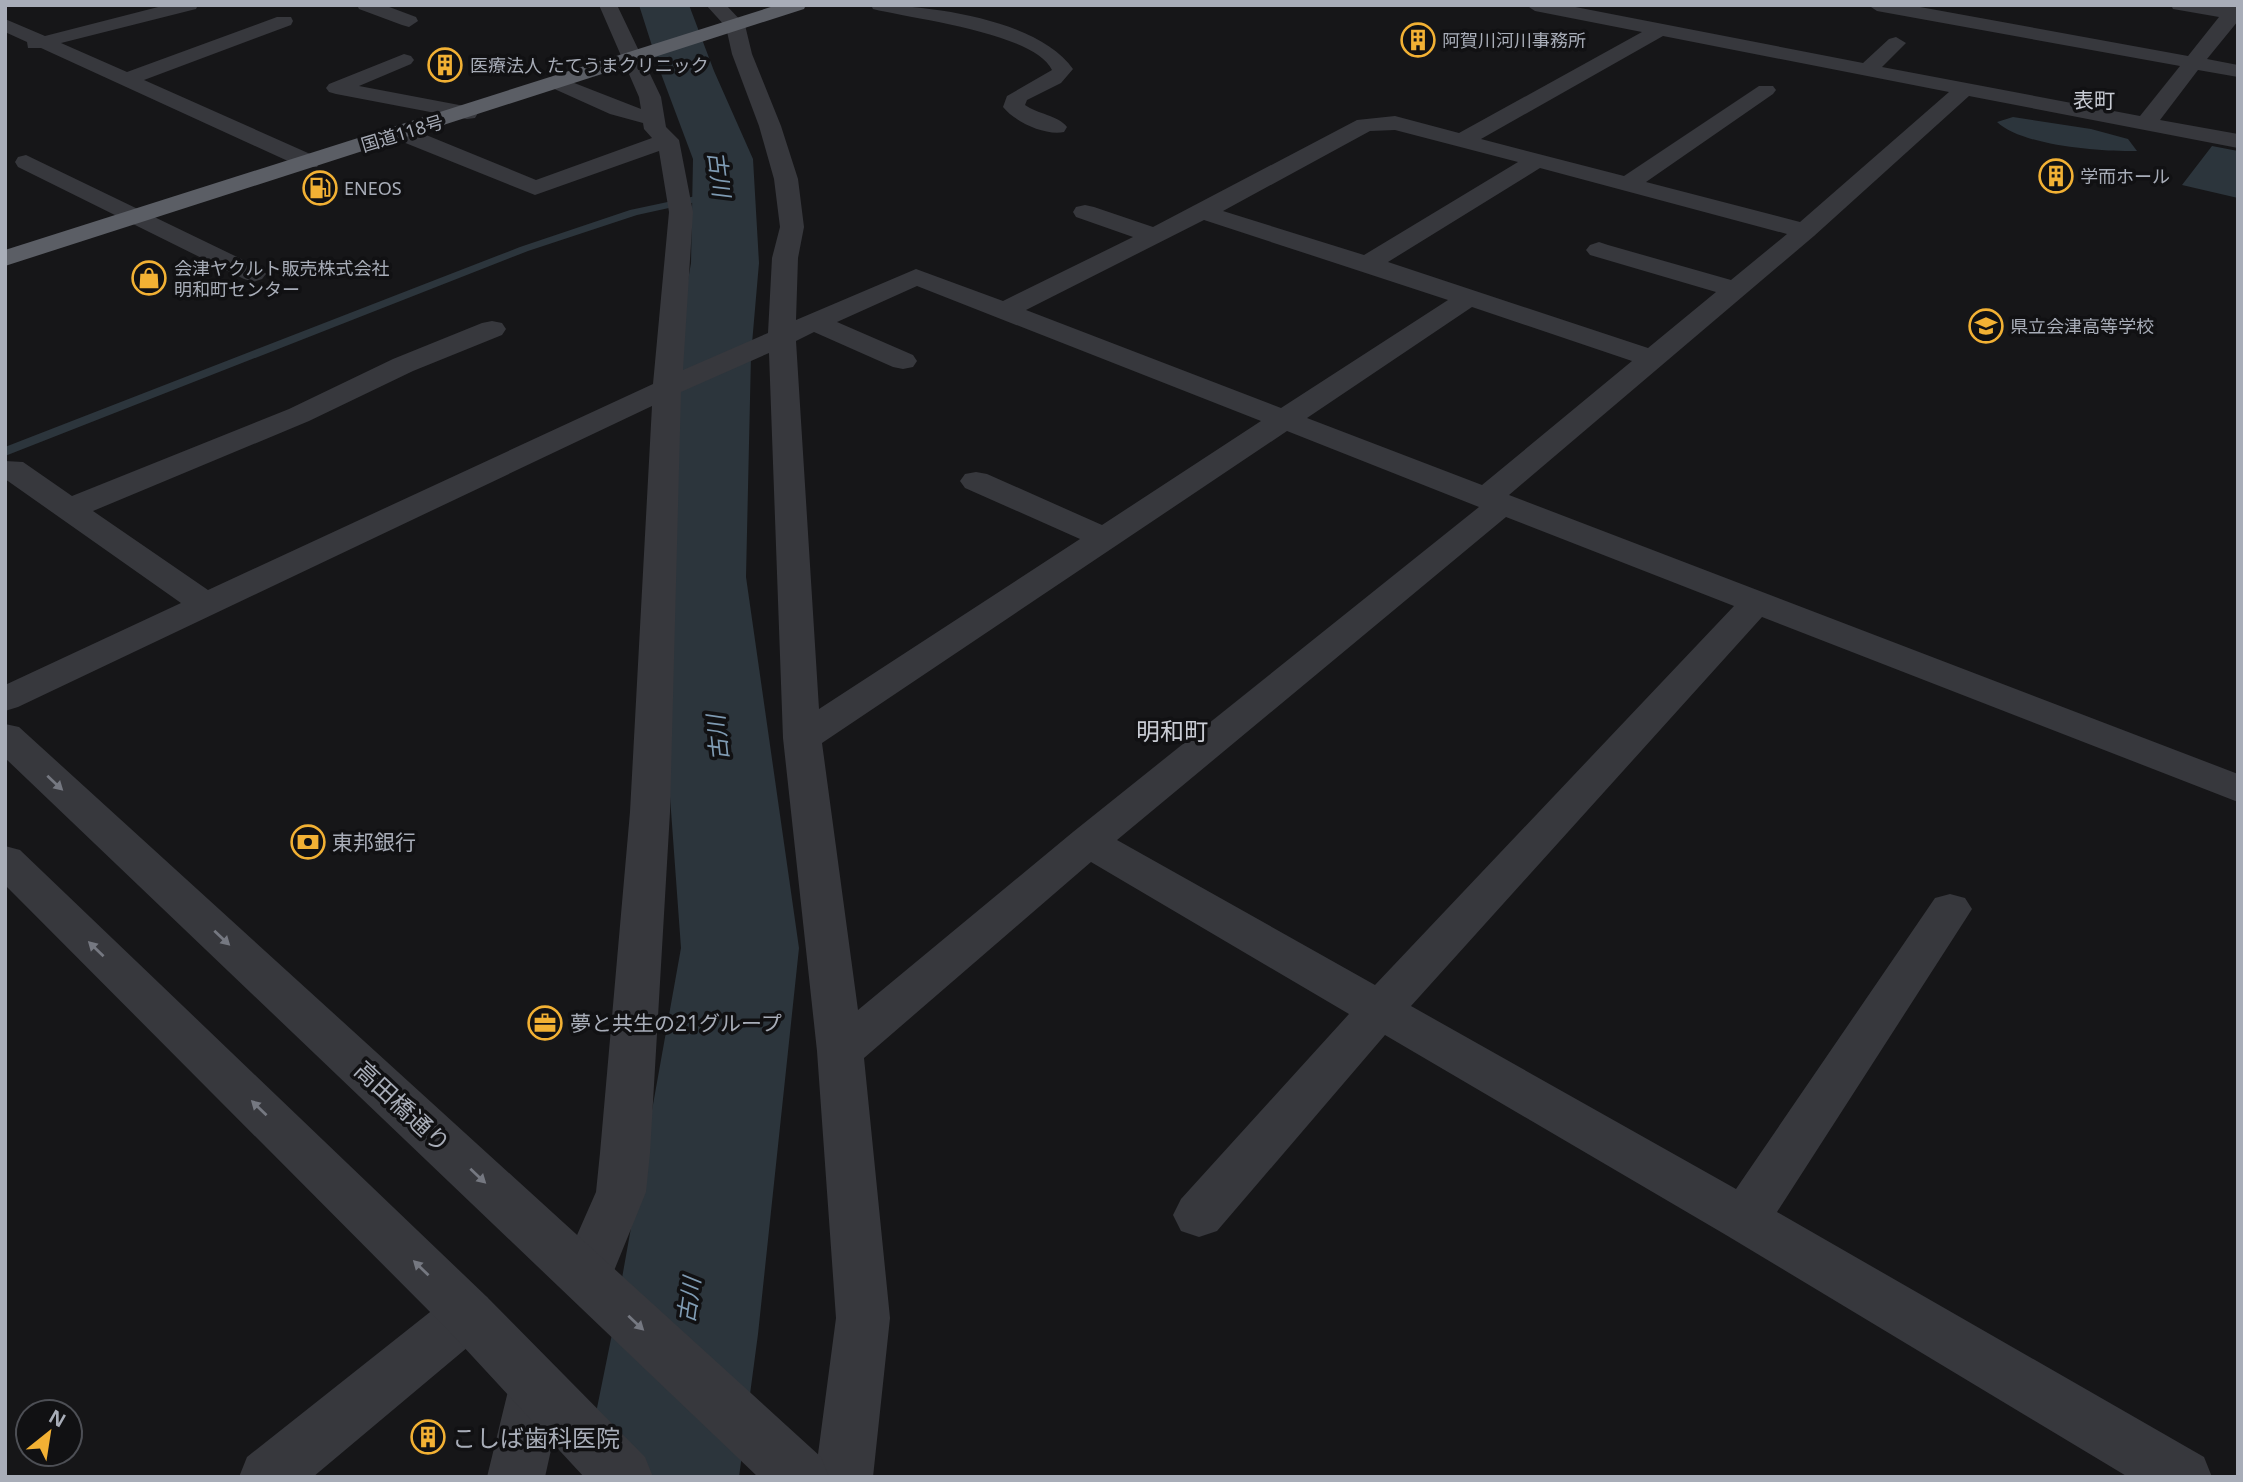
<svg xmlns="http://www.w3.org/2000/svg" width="2243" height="1482" viewBox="0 0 2243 1482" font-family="'Noto Sans','Noto Sans JP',sans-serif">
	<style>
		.water { fill: #2c353c }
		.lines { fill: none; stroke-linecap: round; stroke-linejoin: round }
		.stream { fill: #2c353c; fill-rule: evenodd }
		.river { fill: #2c353c; fill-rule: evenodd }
		.minor { fill: #37383d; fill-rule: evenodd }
		.tertiary { fill: #37383d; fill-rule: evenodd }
		.trunk { fill: #5b5e65; fill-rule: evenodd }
		.oneway { fill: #757881 }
		.labels { text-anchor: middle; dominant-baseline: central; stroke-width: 7; stroke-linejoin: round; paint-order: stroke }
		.far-poi-label { font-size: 18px; fill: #a8adb8; stroke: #111113; text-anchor: start }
		.far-street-label { font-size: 18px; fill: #a8adb8; stroke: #111113 }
		.far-quarter-label { font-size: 21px; fill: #c9ccd4; stroke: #111113 }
		.poi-label { font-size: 21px; fill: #a8adb8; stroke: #111113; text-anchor: start }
		.water-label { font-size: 23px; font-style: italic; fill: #7f9bb3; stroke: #111113 }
		.quarter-label { font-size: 24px; fill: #c9ccd4; stroke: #111113 }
		.near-street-label { font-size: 24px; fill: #a8adb8; stroke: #111113 }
		.near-poi-label { font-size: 24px; fill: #a8adb8; stroke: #111113; text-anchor: start }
	</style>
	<rect width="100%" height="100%" fill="#161618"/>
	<!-- water -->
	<path class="water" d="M2013,117L2091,129L2128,139L2137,151C2103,152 2022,146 1997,122Z
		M2212,146L2238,151V198L2182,185Z"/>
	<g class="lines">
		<!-- stream -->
		<path class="stream" d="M724,190L729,193L728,195L637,215L528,251L5,456V447L520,247L630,210Z"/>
		<!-- river -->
		<path class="river" d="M639,5H689L714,71L753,159L759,263L751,355L746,577L799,948L758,1334L739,1477H583L612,1334L681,948L654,577L675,355L691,263L693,159L660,71Z"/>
		<!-- minor -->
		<path class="minor" d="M166,5H198L196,9L61,43L127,72L277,17H291L293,21L291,25L144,80L317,157L320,162L317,167H301L41,48H28L27,42L5,32V19L45,36Z
			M357,5H384L416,17L418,21L409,27L402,25L359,9Z
			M599,5H617L661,97L666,127L679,140L693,212L683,370L768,333L772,258L780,227L774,179L759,126L732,54L726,27L706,5H726L745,25L752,54L781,126L798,179L804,227L798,258L796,320L916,269L1003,301L1133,237L1076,217L1073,212L1076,207L1085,205L1094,207L1153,227L1357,120L1395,116L1459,133L1642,32L1535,11L1526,5H1565L1863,63L1889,39L1896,37L1906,43L1882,67L2140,116L2180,66L1877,11L1868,5H1909L2188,56L2219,17L2173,9L2171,5L2227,7L2238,5V21L2207,59L2238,65V77L2198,70L2160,120L2238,134V148L1969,96L1814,236L1509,495L2238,774V802L1762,617L1411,1006L1736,1189L1935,898L1950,894L1965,898L1972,909L1965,920L1777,1212L2204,1457L2212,1477H2128L1726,1235L1385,1035L1217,1231L1199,1237L1181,1231L1173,1215L1181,1199L1349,1014L1091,862L864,1058L890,1318L873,1477H815L836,1318L817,1051L783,738L769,353L681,392L670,812L650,1153L646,1192L605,1293L586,1299L567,1293L559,1276L596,1192L600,1153L630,812L652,406L18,707L5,711V685L181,603L5,479V461L23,462L72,496L289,409L393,359L482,323L492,321L502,323L506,329L502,335L413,371L309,421L93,511L208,590L653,384L669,212L659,151L535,195L393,138L390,133L393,128H409L536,180L652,138L644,129L643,123L610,114L550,87L547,83L550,79H564L641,109L639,97ZM1663,36L1949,92L1800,222L1646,182L1773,94L1776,90L1773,86H1759L1624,176L1481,139ZM1395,130L1518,162L1364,255L1223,211L1370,131ZM1540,168L1787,234L1731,280L1608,245L1599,242L1590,245L1586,250L1590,255L1716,292L1648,348L1388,262ZM1204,220L1448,300L1281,408L1026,310ZM917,286L1261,421L1102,525L987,474L976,472L965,474L960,481L965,488L1080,539L819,709L796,341L814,332L893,367L903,369L913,367L917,361L913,355L837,322ZM1472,307L1632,361L1482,485L1307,418ZM1287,431L1479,507L1073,832L858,1010L822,743ZM1506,517L1734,606L1375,985L1117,840Z
			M871,5C928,5 1038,19 1073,69L1061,83L1027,100L1025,105C1037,114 1058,115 1067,127L1064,132C1045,136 1015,122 1003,107L1007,96L1052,70C1035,33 913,19 873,9Z
			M404,54L411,56L414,60L411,64L359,86L475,108L478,113L475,118L467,119L336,94L329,92L326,88L329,84Z
			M26,155L262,269L266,274L262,279L253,282L244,279L18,167L15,162L18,157Z
			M468,1290L487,1297L495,1314L487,1331L313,1477H239L247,1457L449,1297Z
			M537,1361L557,1368L565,1387L545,1477H487L509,1387L517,1368Z"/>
		<!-- tertiary -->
		<path class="tertiary" d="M5,724L19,727L821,1457L829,1477H758L5,758Z
			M5,846L20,850L487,1297L645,1457L653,1477H584L449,1331L5,885Z"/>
		<!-- trunk -->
		<path class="trunk" d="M777,5H806L804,9L5,266V250Z"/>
	</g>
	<!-- one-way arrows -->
	<defs><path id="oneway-solid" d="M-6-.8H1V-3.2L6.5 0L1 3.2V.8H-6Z" transform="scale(1.75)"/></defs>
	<g class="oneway">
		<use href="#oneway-solid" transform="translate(55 783) rotate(43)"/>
		<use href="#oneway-solid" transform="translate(222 938) rotate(43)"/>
		<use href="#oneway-solid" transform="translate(96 949) rotate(-136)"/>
		<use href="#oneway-solid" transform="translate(259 1108) rotate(-136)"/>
		<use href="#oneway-solid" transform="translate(478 1176) rotate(43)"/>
		<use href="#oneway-solid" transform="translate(421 1268) rotate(-136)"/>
		<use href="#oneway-solid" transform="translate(636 1323) rotate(43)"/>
	</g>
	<!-- icons -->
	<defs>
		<symbol id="building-ring" viewBox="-11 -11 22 22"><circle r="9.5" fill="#111113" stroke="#f2b134" stroke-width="1.5"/><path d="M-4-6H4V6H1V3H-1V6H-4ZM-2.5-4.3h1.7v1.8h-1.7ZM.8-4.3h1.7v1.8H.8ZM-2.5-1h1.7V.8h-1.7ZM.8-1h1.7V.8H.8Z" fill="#f2b134"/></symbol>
		<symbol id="fuel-ring" viewBox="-11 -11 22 22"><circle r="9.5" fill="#111113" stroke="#f2b134" stroke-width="1.5"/><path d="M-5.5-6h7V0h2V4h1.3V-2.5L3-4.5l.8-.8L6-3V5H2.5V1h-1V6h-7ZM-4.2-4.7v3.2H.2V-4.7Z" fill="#f2b134"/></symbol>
		<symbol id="shop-ring" viewBox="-11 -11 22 22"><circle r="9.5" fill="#111113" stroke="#f2b134" stroke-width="1.5"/><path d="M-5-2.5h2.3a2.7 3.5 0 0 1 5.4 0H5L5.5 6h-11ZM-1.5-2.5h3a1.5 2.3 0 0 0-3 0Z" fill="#f2b134"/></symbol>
		<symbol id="school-ring" viewBox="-11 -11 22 22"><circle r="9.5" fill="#111113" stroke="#f2b134" stroke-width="1.5"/><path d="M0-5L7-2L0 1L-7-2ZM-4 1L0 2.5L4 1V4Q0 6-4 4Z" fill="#f2b134"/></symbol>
		<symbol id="bank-ring" viewBox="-11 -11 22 22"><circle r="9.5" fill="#111113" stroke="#f2b134" stroke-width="1.5"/><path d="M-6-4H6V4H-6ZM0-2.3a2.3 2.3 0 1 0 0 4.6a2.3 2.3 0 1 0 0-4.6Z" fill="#f2b134"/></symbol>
		<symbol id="office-ring" viewBox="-11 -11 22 22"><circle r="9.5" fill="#111113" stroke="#f2b134" stroke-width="1.5"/><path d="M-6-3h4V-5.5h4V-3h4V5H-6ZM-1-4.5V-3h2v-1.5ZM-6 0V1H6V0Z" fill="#f2b134"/></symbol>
	</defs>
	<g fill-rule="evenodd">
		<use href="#building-ring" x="1399" y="21" width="38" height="38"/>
		<use href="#building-ring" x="426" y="46" width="38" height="38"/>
		<use href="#building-ring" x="2037" y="157" width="38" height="38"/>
		<use href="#fuel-ring" x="301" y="169" width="38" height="38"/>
		<use href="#shop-ring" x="130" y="259" width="38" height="38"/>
		<use href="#school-ring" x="1967" y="307" width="38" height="38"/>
		<use href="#bank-ring" x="289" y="823" width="38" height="38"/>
		<use href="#office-ring" x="526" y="1004" width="38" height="38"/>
		<use href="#building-ring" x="409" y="1418" width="38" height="38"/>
	</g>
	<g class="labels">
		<!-- far-poi labels -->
		<g class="far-poi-label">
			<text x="1442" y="40">阿賀川河川事務所</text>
			<text x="470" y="65">医療法人 たてうまクリニック</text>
			<text x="2080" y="176">学而ホール</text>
			<text x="344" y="188">ENEOS</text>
			<text x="174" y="268">会津ヤクルト販売株式会社<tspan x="174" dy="21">明和町センター</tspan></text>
			<text x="2010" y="326">県立会津高等学校</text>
		</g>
		<!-- far-street labels -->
		<g class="far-street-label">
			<text transform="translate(402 133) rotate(-17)">国道118号</text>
		</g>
		<!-- far-quarter labels -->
		<g class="far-quarter-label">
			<text x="2094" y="100">表町</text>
		</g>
		<!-- poi labels -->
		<g class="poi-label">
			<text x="332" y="842">東邦銀行</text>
			<text x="570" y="1023">夢と共生の21グループ</text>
		</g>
		<!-- water labels -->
		<g class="water-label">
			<text transform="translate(720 174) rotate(83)">古川</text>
			<text transform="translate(717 738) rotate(-96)">古川</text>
			<text transform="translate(688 1300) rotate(-82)">古川</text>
		</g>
		<!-- quarter labels -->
		<g class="quarter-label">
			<text x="1172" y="730">明和町</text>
		</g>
		<!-- near-street labels -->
		<g class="near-street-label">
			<text transform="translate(403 1106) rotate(43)">高田橋通り</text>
		</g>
		<!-- near-poi labels -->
		<g class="near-poi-label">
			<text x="452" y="1437">こしば歯科医院</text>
		</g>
	</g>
	<!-- border -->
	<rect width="2243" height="1482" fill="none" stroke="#a8adb8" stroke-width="14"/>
	<!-- north arrow -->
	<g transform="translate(49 1433) rotate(30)"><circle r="33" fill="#111113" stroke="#4d4f55" stroke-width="2"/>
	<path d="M0-5L12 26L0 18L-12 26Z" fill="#f2b134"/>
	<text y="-10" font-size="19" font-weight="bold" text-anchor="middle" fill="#a8adb8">N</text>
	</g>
</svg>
